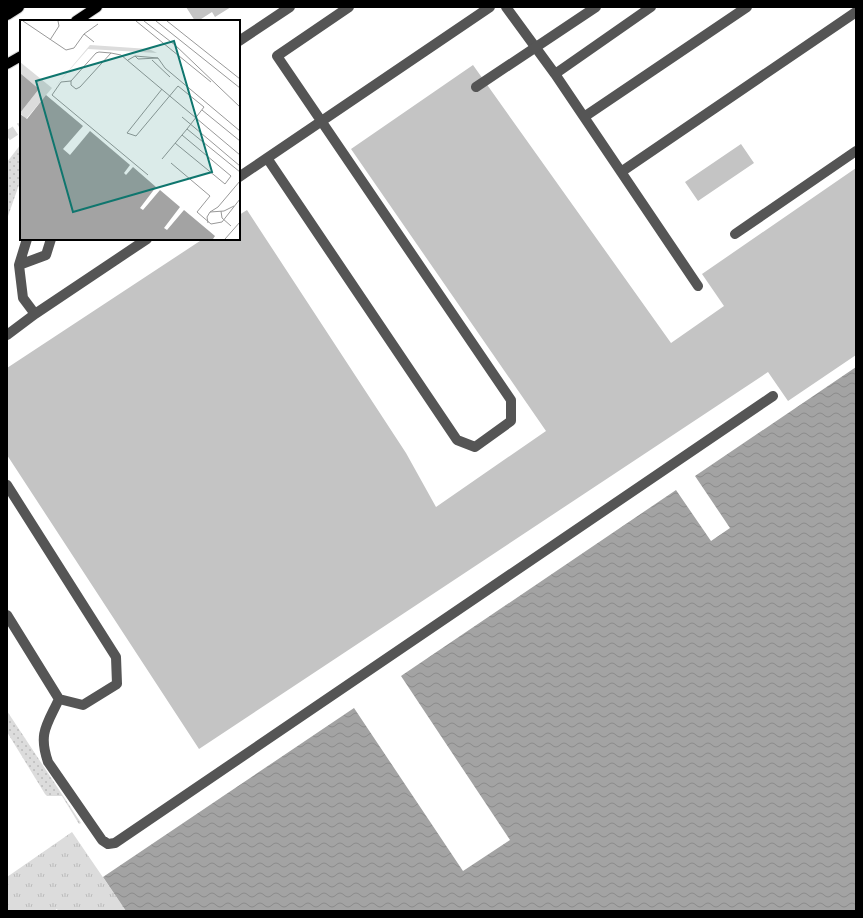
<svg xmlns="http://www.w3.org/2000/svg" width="863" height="918" viewBox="0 0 863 918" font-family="'Titillium Web',sans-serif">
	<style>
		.grass { fill: url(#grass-dots) }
		.park { fill: url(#park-tufts) }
		.water { fill: url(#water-waves) }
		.building { fill: #c4c4c4 }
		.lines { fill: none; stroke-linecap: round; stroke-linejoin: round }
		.minor-tunnel { stroke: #d9d9d9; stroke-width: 10; stroke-dasharray: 10 5; stroke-linecap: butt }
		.major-casing { stroke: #dbdbdb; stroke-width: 12 }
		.highway-casing { stroke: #dbdbdb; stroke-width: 14 }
		.minor { stroke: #555; stroke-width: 10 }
		.major { stroke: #000; stroke-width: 10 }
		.highway { stroke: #000; stroke-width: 12 }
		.minor-bridge { stroke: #555; stroke-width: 10 }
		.inset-road { fill: none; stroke: #999; stroke-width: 1 }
		.view { fill: #0f766e; fill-opacity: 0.15; stroke: #0f766e; stroke-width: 2 }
		.inset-edge { fill: none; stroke: #000; stroke-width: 2 }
	</style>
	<defs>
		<pattern id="grass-dots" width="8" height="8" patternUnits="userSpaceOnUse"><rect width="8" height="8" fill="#dcdcdc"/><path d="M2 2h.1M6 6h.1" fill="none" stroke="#bbb" stroke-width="1.8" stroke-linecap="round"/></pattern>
		<pattern id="park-tufts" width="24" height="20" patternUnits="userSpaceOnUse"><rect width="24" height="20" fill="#dcdcdc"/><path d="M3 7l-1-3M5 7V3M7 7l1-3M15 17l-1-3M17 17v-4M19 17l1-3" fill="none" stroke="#bbb"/></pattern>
		<pattern id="water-waves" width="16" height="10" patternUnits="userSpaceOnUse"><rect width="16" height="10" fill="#a3a3a3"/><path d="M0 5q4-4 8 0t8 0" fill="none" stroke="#8b8b8b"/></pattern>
	</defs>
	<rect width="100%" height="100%" fill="#fff"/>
	<!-- grass -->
	<path class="grass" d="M21,144V179L7,219V162Z
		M7,711L81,823L79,824L62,796H47L45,794L7,732Z"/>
	<!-- park -->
	<path class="park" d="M72,832L126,911H58L57,909L54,911H7V877Z"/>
	<!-- water -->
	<path class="water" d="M856,367V911H126L103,877L354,708L463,871L510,840L401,676L676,490L711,541L730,528L695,476Z"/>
	<!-- building -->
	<path class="building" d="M186,7H231L215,17L212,12L198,21H195Z
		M473,65L671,343L724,306L702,274L856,168V355L788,401L768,372L199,749L7,455V368L203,239H239V215L247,210L406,453L436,507L546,431L351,149Z
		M741,144L754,163L698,201L685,182Z"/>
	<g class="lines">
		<!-- minor-tunnel -->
		<path class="minor-tunnel" d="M7,136L21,127"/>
		<defs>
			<path id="major" d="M76,21L97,7
				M7,64L21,56"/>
			<path id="highway" d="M7,14L18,7"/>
		</defs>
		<!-- major casing -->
		<use href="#major" class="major-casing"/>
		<!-- highway casing -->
		<use href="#highway" class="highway-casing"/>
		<!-- minor -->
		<path class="minor" d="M506,7L555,74
			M651,7L555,74L698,286
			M239,41L290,7
			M584,117L747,7
			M267,158L457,440L475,447L511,421V400L277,56L349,7
			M621,172L856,12
			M239,177L490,7
			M735,234L856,151
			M27,239L19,265L23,298L35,314
			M19,265L46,255L51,239
			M7,335L35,314L147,239
			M7,485L116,657L117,684L83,705L59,699L7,615
			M59,699C47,725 38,733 48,762L102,840L108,844L115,843L773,396"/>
		<!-- major -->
		<use href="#major" class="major"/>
		<!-- highway -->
		<use href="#highway" class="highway"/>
		<!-- minor-bridge -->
		<path class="minor-bridge" d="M476,87L596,7"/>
	</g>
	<!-- overview -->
	<g transform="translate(20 20)">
		<rect width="220" height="220" fill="#fff"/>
		<path d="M70,25L129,29L137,33L68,29L33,69Z" fill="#dcdcdc"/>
		<path d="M0,42L32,68L6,99L0,93L19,69L0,53Z" fill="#dcdcdc"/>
		<path d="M0,53L19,69L0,93ZM26,75L63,106L43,129L50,135L70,111L110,145L104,153L106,155L113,147L136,167L120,188L123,190L140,170L160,187L144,208L147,210L164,190L195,216L193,219H0V94L7,99Z" fill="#a3a3a3"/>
		<path class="inset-road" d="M3,1L46,30L54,28L64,14L78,4M116,1L191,62M124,1L155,25L220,87M136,1L220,68M147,1L220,59M64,14L74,22M30,20L39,6L38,1M91,33L60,67L56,69L51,65V61L76,33L79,32L91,33L101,35L220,135M115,36L118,39L138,38M108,40L115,36L138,38L145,48L220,111M132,40L150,57M51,61L41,62L32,75L128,155M142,69L107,113L116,116L158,66L184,87L167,109M182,90L220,121M162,97L220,146M155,123L205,164L211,156L162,115M142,139L167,109L220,152M151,143L190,176L177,192L191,204L202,202L220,179M201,191L202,198L211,206M190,192L198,187L220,161M188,203L187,197L190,192L204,191L214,186M205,219L220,202"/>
		<path class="view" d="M154,21L192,152L53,192L16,61Z"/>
		<rect width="220" height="220" class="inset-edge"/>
	</g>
	<!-- border -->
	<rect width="863" height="918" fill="none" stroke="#000000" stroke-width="16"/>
</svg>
